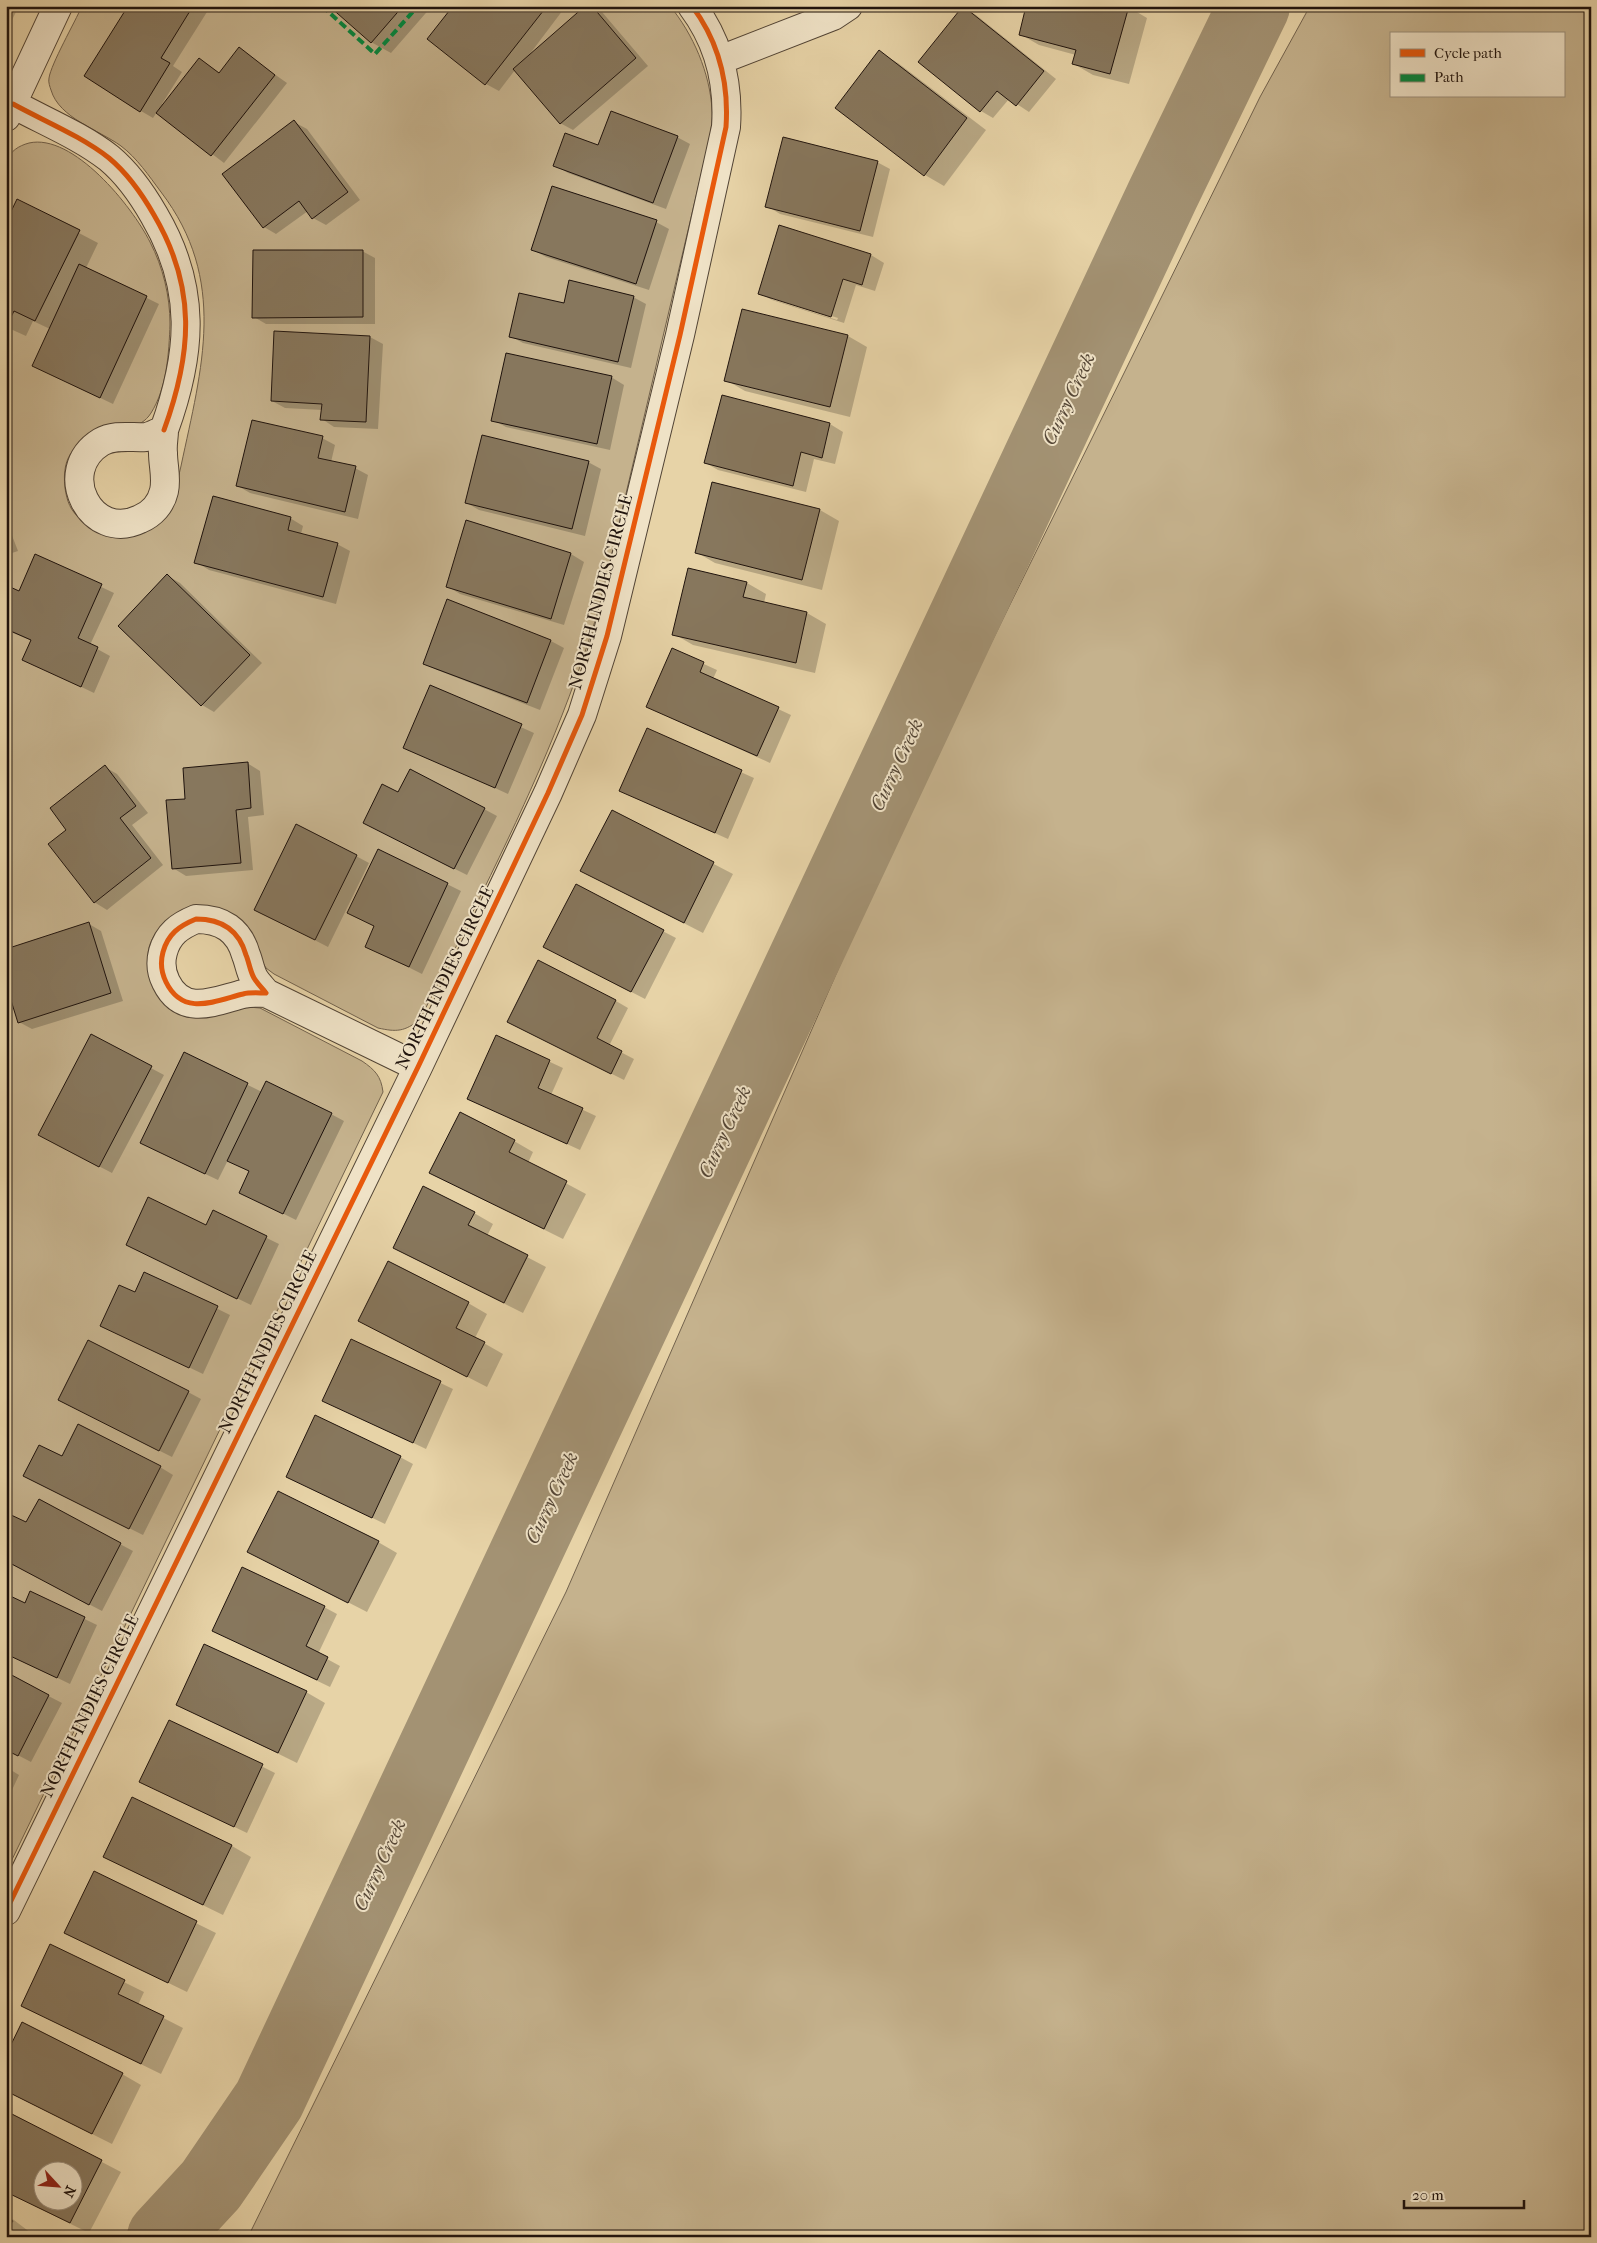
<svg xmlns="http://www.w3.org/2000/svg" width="1597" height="2243" viewBox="0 0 1597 2243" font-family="'IM FELL French Canon',serif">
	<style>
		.green { fill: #c5b28d; stroke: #72624d; fill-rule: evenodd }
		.shadow { fill: #0003; fill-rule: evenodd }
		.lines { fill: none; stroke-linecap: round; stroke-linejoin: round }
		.river { stroke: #a39273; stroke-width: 72 }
		.building { fill: #87775d; stroke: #1f130d; fill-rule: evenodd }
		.minor-casing { stroke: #514334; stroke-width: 30 }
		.minor { stroke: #efe2c6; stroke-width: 28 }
		.quiet { stroke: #00873e; stroke-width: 4; stroke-dasharray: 8 4; stroke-linecap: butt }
		.cycleway-casing { stroke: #efe2c6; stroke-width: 8 }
		.cycleway { stroke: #e8590c; stroke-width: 5 }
		.labels { text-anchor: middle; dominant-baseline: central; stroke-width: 4; stroke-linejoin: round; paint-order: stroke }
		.street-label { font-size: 18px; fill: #1f130d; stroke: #efe2c6 }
		.water-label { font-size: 19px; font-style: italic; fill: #544636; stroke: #efe2c6 }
	</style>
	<rect width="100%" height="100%" fill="#e7d3a7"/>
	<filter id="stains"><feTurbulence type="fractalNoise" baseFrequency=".004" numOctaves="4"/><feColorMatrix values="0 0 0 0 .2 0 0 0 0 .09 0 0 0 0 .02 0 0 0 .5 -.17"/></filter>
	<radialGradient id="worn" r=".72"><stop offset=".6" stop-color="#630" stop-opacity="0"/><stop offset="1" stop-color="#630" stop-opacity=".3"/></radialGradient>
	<!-- green -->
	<path class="green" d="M82,6H670C693,34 710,73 712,110C713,118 711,128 710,137L600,604C571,705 528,799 482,893C461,935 442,978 420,1019C405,1032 396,1032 378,1028L274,974L266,968L260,958L181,912C166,919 148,937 148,955C148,977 149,983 163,1000C193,1034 225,1003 260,1008L362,1061C375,1070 381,1076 383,1092L6,1872V161C11,151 18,146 29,143C73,133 132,206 150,242C163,267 170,296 170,324C169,352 167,388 151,413C131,446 57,418 65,488C67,501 70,511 81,519C94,528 103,534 119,535C162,536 173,502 181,466C202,367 228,280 161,192C149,176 137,158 121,146C99,130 59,118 51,90C50,87 48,82 49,78C51,64 75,22 82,6Z
		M1310,6H1591V2237H248L566,1592L899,830L1260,97ZM1391,34H1563V96H1391Z"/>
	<!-- shadow -->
	<path class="shadow" d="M6,6H19L6,32Z
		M130,6H199L207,12L173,66L182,72L162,104L164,105L199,59L220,73L239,49L287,83L224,163L157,112L153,118L141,111Z
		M331,6H432L391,53L371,42Z
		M454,6H566L526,59L592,6L602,12L648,66L573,130L560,123L515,70L499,91L486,84L429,39Z
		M1028,6H1130V8L1147,18L1129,84L1093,75L1074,64L1076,55L1039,45L1020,34Z
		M963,8L976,15L1056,79L1029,112L1009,99L993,118L981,111Z
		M879,52L898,63L986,130L944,186L925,175Z
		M294,122L307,129L360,200L326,225L313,218L308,211L276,234L264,227Z
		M677,137L690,144L666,209L568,173L555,165L599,147Z
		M877,162L890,169L873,237L780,214L767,206Z
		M18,201L98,243L86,268L159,304L113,404L33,366L50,329L33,321L26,336L6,327V224Z
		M656,222L669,229L649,290L546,257L533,250Z
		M780,227L871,255L884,263L875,291L856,285L844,323L772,300L759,293ZM771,297L838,318L837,320L771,299Z
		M362,251L375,258V324H266L254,317Z
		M633,297L646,304L631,368L523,343L510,336Z
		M743,311L848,336L867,347L850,417L745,391L726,380Z
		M275,332L370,337L383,344L378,429L334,427L322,419V410L285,408L272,401Z
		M611,377L624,385L610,450L506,427L493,420Z
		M723,396L830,424L843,432L835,464L814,459L806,492L718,470L706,463Z
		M322,438L335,445L331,462L355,468L368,475L358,519L250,493L238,486Z
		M588,462L601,469L585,536L479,510L467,503Z
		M713,484L820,510L839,521L822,590L715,563L696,552Z
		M290,518L303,526L301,534L337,544L350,551L336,604L209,570L196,562Z
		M6,520L18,551L6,555Z
		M467,522L571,554L584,562L564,625L460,594L447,586Z
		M36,556L114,593L90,645L110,656L94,693L23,659L32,641L6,630V593H19Z
		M168,576L180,583L262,663L214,712L202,705Z
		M747,583L766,594L764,603L807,613L826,624L815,673L693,645L674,634Z
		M448,601L551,641L564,648L540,710L437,670L424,663Z
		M673,650L717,670L713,679L791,715L770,763L647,707Z
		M431,686L534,733L508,794L405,747Z
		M647,730L754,778L728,839L621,791Z
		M247,763L260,771L264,815L248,817L253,870L186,876L173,868L187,800Z
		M105,767L117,774L148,813L132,825L163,865L107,910L94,902L68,830Z
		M399,794L484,809L497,816L467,875L377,830Z
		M612,811L733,874L703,933L582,871Z
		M378,850L461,891L422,974L366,946L375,927L348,913Z
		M356,856L369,863L328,947L268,916Z
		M576,886L676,938L645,999L558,954Z
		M89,924L101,931L123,1001L32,1029L19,1022Z
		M616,1001L628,1008L609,1046L634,1059L624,1080L522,1029Z
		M91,1036L164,1075L112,1173L52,1142Z
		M496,1037L563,1068L551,1095L596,1116L580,1150L468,1099Z
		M185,1054L262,1092L331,1114L344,1121L296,1220L240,1192L250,1172L228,1160L218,1180L154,1150Z
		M514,1141L533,1152L528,1163L586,1194L563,1239L450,1183Z
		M214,1212L279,1244L251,1305L127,1245L207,1226Z
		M474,1213L493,1224L487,1236L546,1267L523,1313L413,1258Z
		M145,1273L230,1315L203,1374L102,1326L136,1294Z
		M468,1303L487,1314L475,1338L503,1354L487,1387L359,1321Z
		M351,1340L453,1389L426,1449L323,1400Z
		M188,1392L201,1399L172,1457L72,1407Z
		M400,1457L413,1464L385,1524L288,1477Z
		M62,1458L160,1467L173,1475L143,1535L38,1483Z
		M39,1501L133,1551L102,1611L6,1561Z
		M378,1542L397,1553L367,1612L248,1551Z
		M31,1593L97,1625L70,1684L6,1653Z
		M324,1607L337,1614L318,1654L340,1666L330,1687L226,1637Z
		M6,1674L62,1703L31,1762L6,1749Z
		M306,1692L325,1703L297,1763L177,1704Z
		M170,1721L275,1773L247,1833L141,1782Z
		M6,1767L19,1775L6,1803Z
		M232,1846L251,1857L223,1915L104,1857Z
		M94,1873L216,1933L187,1992L66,1933Z
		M51,1946L144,1992L138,2005L183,2028L161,2074L22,2006Z
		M122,2074L141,2085L112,2144L6,2091Z
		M6,2112L121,2172L89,2233L6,2192ZM42,2170H72V2200H42Z
		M6,2214L31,2233L28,2237H6Z"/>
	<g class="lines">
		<!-- river -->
		<path class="river" d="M163,2237L211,2185L269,2100L1163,194L1254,6"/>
	</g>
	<!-- building -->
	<path class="building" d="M128,6H193L161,58L170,63L140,112L84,76Z
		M329,6H403L371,43Z
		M453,6H547L485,85L427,39Z
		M585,6H592L636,58L560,124L513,69Z
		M963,6L1044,71L1016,106L997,91L980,112L918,62Z
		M1026,6H1129L1110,74L1072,64L1076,50L1019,35Z
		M239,47L275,75L211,156L156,113L199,58L219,73Z
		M879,50L967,118L924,176L835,108Z
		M611,111L678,136L653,203L553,166L565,133L598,145Z
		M294,120L348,192L312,219L299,201L263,228L222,174Z
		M783,137L878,161L860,231L765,207Z
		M552,186L657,220L636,284L531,250Z
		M17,199L80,230L35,321L14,311L6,327V222Z
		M779,225L871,254L862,285L843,279L831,317L758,294Z
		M253,250H363V317L252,318Z
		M79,264L147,296L100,398L32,366Z
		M569,280L634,296L618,362L509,337L519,293L564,303Z
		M742,309L848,335L830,407L724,381Z
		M274,331L370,336L366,422L320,420L322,404L271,401Z
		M506,353L612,376L597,444L491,421Z
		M722,395L830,423L822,458L801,452L793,486L704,463Z
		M252,420L323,436L318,458L356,466L345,512L236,486Z
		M482,435L589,461L572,529L465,503Z
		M712,482L820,509L802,580L695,553Z
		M213,496L291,517L288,530L338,543L323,597L194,563Z
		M466,520L571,553L551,619L446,587Z
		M35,554L102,584L78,638L98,647L81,687L22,660L31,640L6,629V590L8,586L19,591Z
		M688,568L747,582L743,597L807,612L796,663L672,635Z
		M167,574L250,655L201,706L118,626Z
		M447,599L551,640L527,703L423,664Z
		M672,648L704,662L700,672L779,707L757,756L646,707Z
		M430,685L522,724L495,788L403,748Z
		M647,728L742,770L715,833L619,791Z
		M248,762L251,808L236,810L241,863L172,869L166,800L185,799L183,768Z
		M105,765L136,806L120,818L151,858L94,903L48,844L66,830L50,808Z
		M410,769L485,808L454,869L363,823L382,784L398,792Z
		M612,810L714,862L684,923L580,871Z
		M296,824L357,855L315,940L254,910Z
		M378,849L448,883L409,967L365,947L374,926L347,913Z
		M576,884L664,930L631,992L543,947Z
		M89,922L111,993L18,1023L6,984V949Z
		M538,960L616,1000L597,1038L622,1051L611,1074L507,1022Z
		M91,1034L152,1066L99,1167L38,1135Z
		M496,1035L550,1060L538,1088L583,1108L567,1144L467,1099Z
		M184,1052L248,1083L205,1174L140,1143Z
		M266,1081L332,1113L283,1214L239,1193L249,1171L227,1161Z
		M460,1112L515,1140L509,1152L567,1181L544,1229L429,1173Z
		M423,1186L475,1212L468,1225L528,1255L504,1303L393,1248Z
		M148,1197L206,1225L213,1210L267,1236L237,1299L126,1245Z
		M388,1261L469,1302L456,1328L485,1342L467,1377L358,1321Z
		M144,1272L218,1306L189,1368L100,1326L119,1285L135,1292Z
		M351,1339L441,1381L413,1443L322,1401Z
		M88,1340L189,1391L159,1451L58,1400Z
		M315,1415L401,1456L372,1518L286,1477Z
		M78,1424L161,1466L129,1529L23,1476L39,1445L62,1456Z
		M278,1491L379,1541L348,1603L247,1552Z
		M39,1499L121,1543L89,1605L6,1561V1520L9,1514L26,1522Z
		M242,1567L325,1606L306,1646L328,1657L317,1680L212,1631Z
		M30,1591L85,1617L57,1678L6,1654V1594L25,1603Z
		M204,1644L307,1691L278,1753L176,1705Z
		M6,1672L49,1695L18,1756L6,1750Z
		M169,1720L263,1764L234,1827L139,1782Z
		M132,1797L232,1845L203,1905L103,1857Z
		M94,1871L197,1921L168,1983L64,1933Z
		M50,1944L125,1980L118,1994L164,2016L141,2064L21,2006Z
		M22,2022L123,2073L92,2134L6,2091V2055Z
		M6,2111L102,2160L70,2223L6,2192ZM42,2170H72V2200H42Z
		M6,2216L13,2221L6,2230Z"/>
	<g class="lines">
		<defs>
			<path id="minor" d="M720,60L833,16L848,6
				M13,104C44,121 81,136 109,158C127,173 142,194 154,215C197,288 192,353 164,430
				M6,117L58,6
				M164,430C164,438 162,445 163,453C163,466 167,478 164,491C161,504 152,514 140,519C91,543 54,471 101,442C115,434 132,438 146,437C152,436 158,432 164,430Z
				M196,919C222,919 239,930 246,955C249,962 250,971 254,978C257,983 262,988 266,993C259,993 250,992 243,994C215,1001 183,1017 166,982C161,972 160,963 163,952C168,934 179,926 196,919Z
				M266,993L418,1067
				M6,1911L418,1067L548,793L582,715L607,636L680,335L726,127C729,83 719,42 692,6"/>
		</defs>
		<!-- minor casing -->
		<use href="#minor" class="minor-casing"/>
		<!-- minor -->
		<use href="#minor" class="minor"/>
		<!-- quiet -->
		<path class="quiet" d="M322,6L375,54L418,6"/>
		<defs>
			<path id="cycleway" d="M13,104C44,121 81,136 109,158C127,173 142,194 154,215C197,288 192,353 164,430
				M196,919C222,919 239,930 246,955C249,962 250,971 254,978C257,983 262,988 266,993C259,993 250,992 243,994C215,1001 183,1017 166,982C161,972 160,963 163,952C168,934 179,926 196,919Z
				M6,1911L418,1067L548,793L582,715L607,636L680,335L726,127C729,83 719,42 692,6"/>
		</defs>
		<!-- cycleway casing -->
		<use href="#cycleway" class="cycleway-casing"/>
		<!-- cycleway -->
		<use href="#cycleway" class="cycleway"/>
	</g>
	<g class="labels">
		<!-- street labels -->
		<g class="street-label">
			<text transform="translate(601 592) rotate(-75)">NORTH INDIES CIRCLE</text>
			<text transform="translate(445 978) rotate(-64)">NORTH INDIES CIRCLE</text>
			<text transform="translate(268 1342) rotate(-64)">NORTH INDIES CIRCLE</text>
			<text transform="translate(90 1706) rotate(-64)">NORTH INDIES CIRCLE</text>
		</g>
		<!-- water labels -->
		<g class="water-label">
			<text transform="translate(1069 399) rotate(-65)">Curry Creek</text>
			<text transform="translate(897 765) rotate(-65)">Curry Creek</text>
			<text transform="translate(725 1132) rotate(-65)">Curry Creek</text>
			<text transform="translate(552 1498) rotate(-65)">Curry Creek</text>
			<text transform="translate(380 1865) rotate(-65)">Curry Creek</text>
		</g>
	</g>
	<!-- margin -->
	<rect width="1597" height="2243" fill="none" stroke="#e7d3a7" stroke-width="25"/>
	<rect x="8" y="8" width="1582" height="2228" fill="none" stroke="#1f130d" stroke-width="2.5"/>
	<rect x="12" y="12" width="1572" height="2218" fill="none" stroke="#1f130d"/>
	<!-- legend -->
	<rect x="1390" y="32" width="175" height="65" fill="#efe2c6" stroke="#9c8f7c"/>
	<rect x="1400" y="49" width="25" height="8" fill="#e8590c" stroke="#9c8f7c"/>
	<text x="1434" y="58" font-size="15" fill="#1f130d">Cycle path</text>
	<rect x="1400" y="74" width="25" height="8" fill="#00873e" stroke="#9c8f7c"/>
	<text x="1434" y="82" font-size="15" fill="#1f130d">Path</text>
	<!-- north arrow -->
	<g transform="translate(58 2186) rotate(116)"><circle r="24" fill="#efe2c6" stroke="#9c8f7c"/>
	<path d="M0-4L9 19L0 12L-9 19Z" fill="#8f2418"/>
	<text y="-8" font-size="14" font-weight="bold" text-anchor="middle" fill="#1f130d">N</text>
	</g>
	<!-- scale -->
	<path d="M1404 2200v8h120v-8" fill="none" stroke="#1f130d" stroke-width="2.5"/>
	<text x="1412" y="2200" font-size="15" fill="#1f130d" stroke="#efe2c6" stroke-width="4" paint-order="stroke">20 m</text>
	<rect width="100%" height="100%" filter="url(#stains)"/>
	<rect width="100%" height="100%" fill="url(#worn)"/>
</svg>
